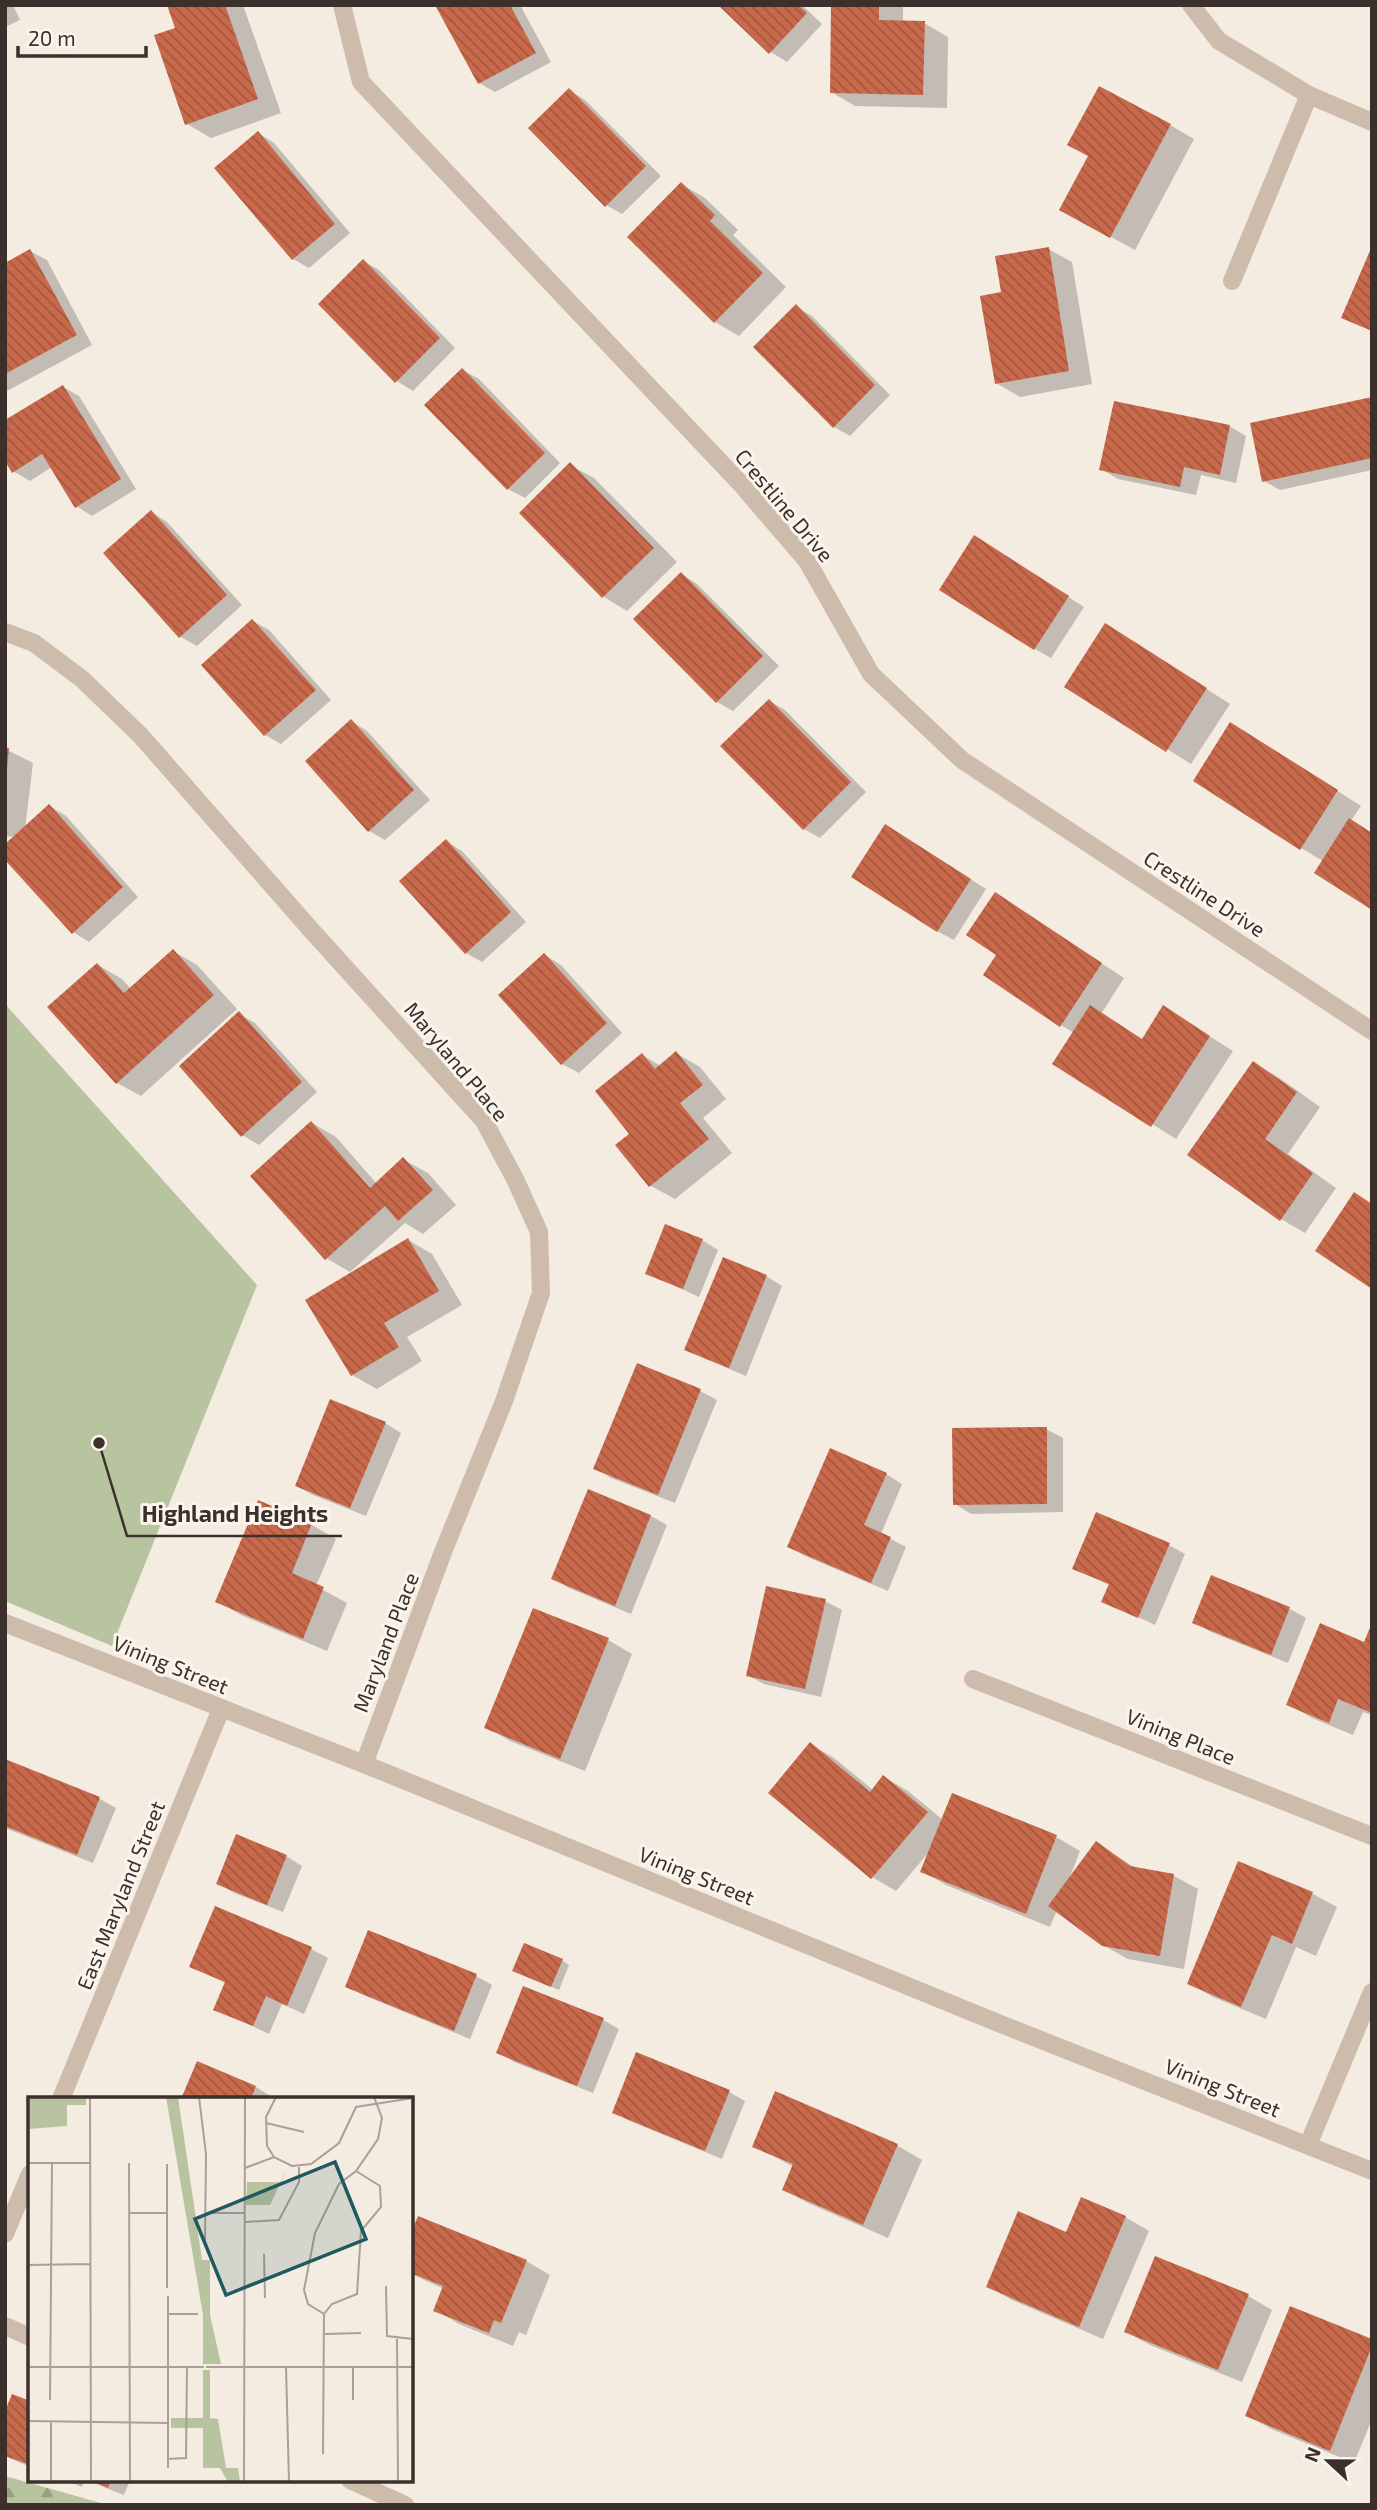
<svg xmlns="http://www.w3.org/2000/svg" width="1377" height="2510" viewBox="0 0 1377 2510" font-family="'Exo 2',sans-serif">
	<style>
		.forest { fill: url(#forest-firs) }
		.green { fill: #b8c4a0 }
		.shadow { fill: #0003 }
		.building { fill: url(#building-back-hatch) }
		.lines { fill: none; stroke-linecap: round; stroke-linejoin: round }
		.minor { stroke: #cdbbac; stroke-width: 18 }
		.labels { text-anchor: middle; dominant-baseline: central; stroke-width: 6; stroke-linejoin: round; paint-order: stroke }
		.street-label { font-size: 21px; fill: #3b302b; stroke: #fbf5ee }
		.inset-road { fill: none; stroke: #aaa098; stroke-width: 2 }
		.view { fill: #1f5a5e; fill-opacity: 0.15; stroke: #1f5a5e; stroke-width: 3.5 }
		.inset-edge { fill: none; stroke: #3b302b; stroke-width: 3.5 }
		.leader { fill: none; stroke: #3b302b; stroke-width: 2.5 }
		.callout-dot { fill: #3b302b; stroke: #fbf5ee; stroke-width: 2.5 }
		.callout-label { font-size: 23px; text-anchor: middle; font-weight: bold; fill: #3b302b; stroke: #fbf5ee; stroke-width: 6; stroke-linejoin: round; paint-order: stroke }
	</style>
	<defs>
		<pattern id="forest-firs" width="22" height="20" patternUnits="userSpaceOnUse" patternTransform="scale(1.75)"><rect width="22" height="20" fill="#b8c4a0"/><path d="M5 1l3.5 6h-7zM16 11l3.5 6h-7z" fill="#97a083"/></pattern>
		<pattern id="building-back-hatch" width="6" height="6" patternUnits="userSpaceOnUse" patternTransform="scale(1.75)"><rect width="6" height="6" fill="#c8694b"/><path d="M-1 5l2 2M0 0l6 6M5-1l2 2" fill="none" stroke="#a4573f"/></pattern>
	</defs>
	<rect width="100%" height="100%" fill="#f4ebe1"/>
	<!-- forest -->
	<path class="forest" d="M5,2476L108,2505H5Z"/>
	<!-- green -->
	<path class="green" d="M5,1004L257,1285L112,1646L5,1601Z"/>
	<!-- shadow -->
	<path class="shadow" d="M5,5H13L20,20L5,27Z
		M169,5H243L281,113L211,138L187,124L177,29Z
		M437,5H520L551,62L495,92L479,83Z
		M720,5H802L822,24L787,62L771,52Z
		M832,5H903V23H924L948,37L947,108L855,106L831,92Z
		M569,90L585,100L661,176L622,214L606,205Z
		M1170,125L1194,139L1135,250L1085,223Z
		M258,133L274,143L350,233L309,268L293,259L217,168Z
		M681,184L705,198L738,230L733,235L786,287L739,336L715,322L629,237Z
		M1048,249L1072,262L1092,384L1020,397L996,383L1003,294Z
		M30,251L47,260L92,345L5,392V265Z
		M363,261L379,270L455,348L413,391L397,381Z
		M796,307L812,316L890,395L850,436L834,427Z
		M463,370L479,379L560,463L525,498L508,489Z
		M63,387L79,396L136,489L92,516L76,506L52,467L30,481L13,471Z
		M1372,399V470L1280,490L1264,481Z
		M1229,426L1246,436L1236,483L1201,475L1196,495L1118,479L1101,469Z
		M570,465L594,478L677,562L627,611L604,597L521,513Z
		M151,512L167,522L242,605L197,646L181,637L106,553Z
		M991,547L1084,607L1051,658L1035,649Z
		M681,574L697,584L779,666L733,711L717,702Z
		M253,621L269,630L331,700L281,744L265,735L203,666Z
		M1130,640L1230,704L1191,764L1067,686Z
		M769,701L785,710L866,792L820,838L804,829Z
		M351,721L367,731L430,800L385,840L369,831Z
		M1255,738L1361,806L1323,861L1301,848Z
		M5,749L33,763L25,829L50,806L66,816L138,897L89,942L73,932L16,837L5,836Z
		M901,835L986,889L954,940L937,931Z
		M446,841L462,851L526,922L482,962L466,953Z
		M996,894L1124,978L1101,1014L1143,1040L1187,1022L1233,1051L1176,1139L1055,1063L1074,1033L1061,1025L998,954Z
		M173,951L197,965L237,1009L141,1096L117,1083L98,965L122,979L131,989Z
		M545,955L561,965L622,1033L579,1073L562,1064Z
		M239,1014L255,1023L317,1092L259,1145L242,1135Z
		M676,1053L700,1067L726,1099L703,1118L732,1153L675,1199L651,1186L631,1134L642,1055L661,1066Z
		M1254,1063L1278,1077L1320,1107L1288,1154L1336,1188L1305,1233L1281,1219L1189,1154Z
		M312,1123L336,1137L377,1184L404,1160L428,1173L456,1205L423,1234L405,1223L350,1272L326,1258Z
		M408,1240L432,1254L462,1305L407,1337L422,1361L377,1389L352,1375Z
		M702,1240L718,1250L699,1297L647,1273Z
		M766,1276L782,1286L746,1376L703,1358L687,1349Z
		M638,1365L700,1391L717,1400L675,1503L611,1478L595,1468Z
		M385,1423L401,1433L366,1516L313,1495L297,1486Z
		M1046,1429L1063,1438V1512L971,1514L955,1504Z
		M886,1474L902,1484L881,1534L906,1547L888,1591L805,1556L789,1547Z
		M589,1491L651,1516L667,1525L631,1614L569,1588L553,1579Z
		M259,1502L312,1525L336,1539L316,1586L347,1603L327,1651L241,1615L217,1601Z
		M1169,1545L1185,1554L1155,1625L1104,1601L1111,1586L1074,1568Z
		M1212,1578L1290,1609L1306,1618L1288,1663L1211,1632L1195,1623Z
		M825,1601L842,1610L821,1697L764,1684L748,1675Z
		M533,1610L608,1640L632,1654L585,1771L510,1741L486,1727Z
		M1372,1628V1715L1363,1712L1353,1735L1312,1718L1288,1704L1365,1644Z
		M810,1744L834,1758L873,1790L884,1777L908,1791L943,1820L1056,1837L1080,1851L1069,1879L1097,1843L1137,1869L1174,1876L1198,1889L1184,1969L1128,1959L1103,1945L1057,1910L1050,1927L946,1885L922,1871L929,1852L896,1891L872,1877Z
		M5,1761L100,1799L116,1808L93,1863L5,1828Z
		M286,1856L302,1866L283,1912L234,1893L218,1883Z
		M1239,1863L1313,1894L1337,1907L1316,1956L1296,1947L1266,2019L1213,1997L1189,1983Z
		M216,1908L311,1949L328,1958L304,2014L282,2004L269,2034L216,2009L227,1984L192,1966Z
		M562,1960L569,1965L559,1990L521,1974Z
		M476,1976L492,1985L470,2039L363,1995L347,1986Z
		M603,2020L619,2029L593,2093L514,2062L498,2052Z
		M197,2063L256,2087L275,2099H183Z
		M729,2092L745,2101L722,2159L630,2121L614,2112Z
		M776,2094L898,2146L922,2160L888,2238L808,2203L784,2190L794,2167L754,2146Z
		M1125,2217L1149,2231L1103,2339L1012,2300L988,2286L1067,2234Z
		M411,2237L526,2261L550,2275L526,2335L519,2332L513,2346L459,2324L436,2310L444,2289L411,2274Z
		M1248,2296L1272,2310L1242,2382L1150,2345L1126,2332Z
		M1372,2341V2419L1354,2463L1271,2429L1247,2415Z
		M30,2403V2467L5,2456V2416Z
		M65,2480H85L82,2487Z
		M86,2480H130L124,2495Z"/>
	<!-- building -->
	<path class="building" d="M167,5H225L258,99L185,125L154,35L175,28Z
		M435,5H510L536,53L478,84Z
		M718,5H798L807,13L769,54Z
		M831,5H879V20L925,21L923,95L830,93Z
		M1099,86L1171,124L1110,238L1059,210L1088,156L1067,145Z
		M569,88L646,166L605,207L528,128Z
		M258,131L335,224L292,260L214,168Z
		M681,182L715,215L710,221L763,273L714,323L627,237Z
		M1372,246V331L1341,318Z
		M1049,247L1069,371L995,384L980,296L1001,292L995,256Z
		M30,249L77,335L5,374V263Z
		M363,259L440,338L395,383L318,304Z
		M796,304L875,385L833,428L753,347Z
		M462,368L545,453L507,490L424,405Z
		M63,385L121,479L75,508L42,454L12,473L5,461V420Z
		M1372,397V458L1262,482L1250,423Z
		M1114,401L1230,425L1220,475L1184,467L1180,487L1099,470Z
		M570,462L654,548L602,598L519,513Z
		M151,510L227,595L179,638L103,553Z
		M974,535L1069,596L1034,650L939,590Z
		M681,572L763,656L716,703L633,619Z
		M252,619L316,690L264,736L201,665Z
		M1105,623L1207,688L1166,752L1064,687Z
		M769,699L851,782L803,830L720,746Z
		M351,719L414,790L368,832L305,761Z
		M1230,722L1338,790L1300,850L1193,781Z
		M5,747L9,748L7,768H5Z
		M49,804L123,887L72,934L5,860V844Z
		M1349,818L1372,833V910L1314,873Z
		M885,824L971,879L937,932L851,877Z
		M446,839L511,912L465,954L399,881Z
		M995,892L1102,963L1060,1027L983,975L996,955L966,935Z
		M173,949L214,995L116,1084L47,1007L97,963L124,993Z
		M544,953L607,1023L561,1065L498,995Z
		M1090,1005L1142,1039L1163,1005L1210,1036L1151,1127L1052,1064Z
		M239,1011L302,1082L241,1137L179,1066Z
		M676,1051L703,1085L680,1103L709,1139L649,1187L615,1145L629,1134L595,1091L642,1053L655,1069Z
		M1253,1061L1297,1092L1265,1139L1313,1173L1280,1221L1187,1155Z
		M311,1121L370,1188L403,1157L433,1190L398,1221L385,1206L325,1260L250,1176Z
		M1354,1192L1372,1204V1289L1315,1251Z
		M665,1224L703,1239L683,1289L645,1274Z
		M408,1238L439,1291L384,1323L399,1347L351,1376L305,1300Z
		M723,1257L767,1275L729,1368L684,1350Z
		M637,1363L701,1389L658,1495L593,1469Z
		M330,1399L386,1422L350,1508L295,1486Z
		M1047,1427V1504L953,1505L952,1428Z
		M830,1448L887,1473L864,1525L891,1537L871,1583L787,1547Z
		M588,1489L651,1515L615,1606L551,1579Z
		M258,1500L312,1523L292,1573L324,1587L303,1639L215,1602Z
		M1096,1512L1170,1543L1138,1618L1101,1602L1109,1584L1072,1569Z
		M1211,1575L1290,1607L1271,1655L1192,1623Z
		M766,1586L826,1599L805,1689L746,1676Z
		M533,1608L609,1638L560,1759L484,1728Z
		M1320,1623L1364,1642L1372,1623V1713L1338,1699L1329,1723L1286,1705Z
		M810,1742L870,1792L883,1775L928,1812L871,1879L768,1793Z
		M5,1759L100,1797L77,1855L5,1826Z
		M952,1793L1057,1835L1026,1914L920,1872Z
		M236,1834L287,1855L267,1905L216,1884Z
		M1096,1841L1130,1866L1174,1874L1160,1956L1102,1946L1048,1906Z
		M1238,1861L1313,1892L1292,1944L1272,1935L1241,2007L1187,1984Z
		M215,1906L312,1947L287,2006L266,1996L253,2026L213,2010L225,1982L189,1967Z
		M368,1930L477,1974L454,2031L345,1987Z
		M524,1943L563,1959L551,1987L512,1971Z
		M523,1986L604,2018L577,2086L496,2053Z
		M636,2052L730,2090L705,2151L612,2113Z
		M197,2061L256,2086L251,2099H181Z
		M775,2091L898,2144L863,2225L782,2190L793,2164L752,2147Z
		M1081,2197L1126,2216L1079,2327L986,2287L1018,2211L1066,2232Z
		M418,2216L527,2260L501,2323L494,2320L489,2333L433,2311L443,2286L411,2273V2233Z
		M1155,2256L1249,2294L1218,2370L1124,2332Z
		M1290,2306L1372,2339V2346L1330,2451L1245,2416Z
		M12,2394L30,2401V2465L5,2456V2411Z
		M90,2480H111L108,2488Z"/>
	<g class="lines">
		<!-- minor -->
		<path class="minor" d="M342,5L361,82L740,483L807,561L871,674L962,760L1372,1031
			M1191,5L1219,41L1309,95L1372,122
			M1232,281L1309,95
			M5,632L34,643L82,679L141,736L312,931L484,1121L516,1181L539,1232L541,1293L504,1401L443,1552L364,1764
			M5,1623L364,1764L1003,2025L1372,2171
			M973,1679L1372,1836
			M61,2099L221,1709
			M1308,2145L1372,1992
			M5,2234L30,2174
			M5,2326L30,2337
			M350,2480L405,2505"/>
	</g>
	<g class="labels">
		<!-- street labels -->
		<g class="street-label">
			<text transform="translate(785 505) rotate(50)">Crestline Drive</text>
			<text transform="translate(1205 893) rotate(33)">Crestline Drive</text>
			<text transform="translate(457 1061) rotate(50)">Maryland Place</text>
			<text transform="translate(385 1642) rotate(-69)">Maryland Place</text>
			<text transform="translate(171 1664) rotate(22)">Vining Street</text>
			<text transform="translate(1181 1736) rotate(22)">Vining Place</text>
			<text transform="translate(697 1875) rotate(22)">Vining Street</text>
			<text transform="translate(120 1895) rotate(-68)">East Maryland Street</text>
			<text transform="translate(1223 2087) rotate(22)">Vining Street</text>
		</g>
	</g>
	<!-- overview -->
	<g transform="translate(28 2097)">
		<rect width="385" height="385" fill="#f4ebe1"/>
		<path d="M0,0H58V8H39V29L0,32ZM138,0H150L174,163H182V218L193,267H175V218ZM175,273H182V321L190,322L198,371H210L212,385H200L192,371H175V331H143V321H175Z" fill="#b8c4a0"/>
		<path d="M259,72L242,108H218L219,85H252Z" fill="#b8c4a0"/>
		<path class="inset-road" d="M62,0L63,385M171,0L178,57L177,145M238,26L276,35M246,60L239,49L238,20L248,0M0,66H62M101,66L102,385M217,71L246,60L264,69L283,67L311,46L328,10L385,1M101,116H139M178,116H217M217,125L251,123L271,85V70M236,157L237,201M0,168L62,167M358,189L359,239L385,242M139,191V67M140,217H170M296,217L280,207L276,193L287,136L311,87L328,74L350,42L354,21L346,0M296,217L304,207L329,197L333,134L353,110L352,89L328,74M297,237L333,236M369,242L370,385M0,270H176M178,270H385M258,270L261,385M325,270V303M22,303L24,66M0,324L139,326M23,325V385M295,357L296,217M139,362L158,361L159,270M140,371V199M216,385L217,0"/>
		<path class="view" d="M307,65L338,142L198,198L167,122Z"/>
		<rect width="385" height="385" class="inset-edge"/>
	</g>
	<!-- callouts -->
	<path class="leader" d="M99 1443L127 1536H342"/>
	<circle class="callout-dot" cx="99" cy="1443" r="7"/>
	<g class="callout-label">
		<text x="235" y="1522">Highland Heights</text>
	</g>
	<!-- border -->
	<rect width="1377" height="2510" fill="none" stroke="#3b302b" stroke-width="14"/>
	<!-- north arrow -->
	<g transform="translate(1328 2461) rotate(292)" stroke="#fbf5ee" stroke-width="5" paint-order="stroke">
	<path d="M0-5L12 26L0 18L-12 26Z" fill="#3b302b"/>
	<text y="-10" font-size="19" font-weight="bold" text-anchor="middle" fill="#3b302b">N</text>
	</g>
	<!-- scale -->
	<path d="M18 46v10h128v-10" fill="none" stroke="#3b302b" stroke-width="3.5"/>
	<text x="28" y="46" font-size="21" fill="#3b302b" stroke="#fbf5ee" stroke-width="5" paint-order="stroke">20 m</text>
</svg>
